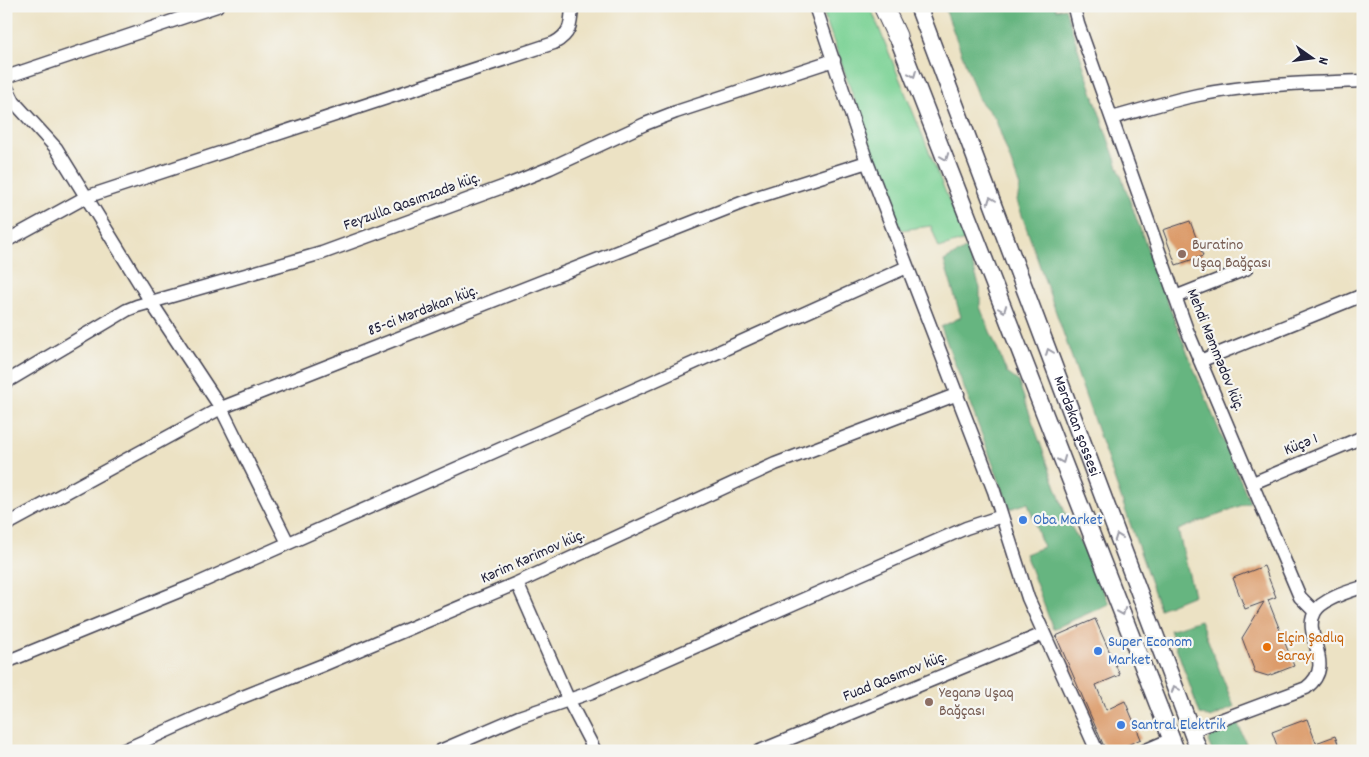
<svg xmlns="http://www.w3.org/2000/svg" width="1369" height="757" viewBox="0 0 1369 757" font-family="Dekko,sans-serif">
	<style>
		.green { fill: #7ed397; stroke: #507a69 }
		.forest { fill: #66b580; stroke: #446c5e }
		.building { fill: #dc9b6a }
		.lines { fill: none; stroke-linecap: round; stroke-linejoin: round }
		.minor-casing { stroke: #403f50; stroke-width: 15 }
		.major-casing { stroke: #403f50; stroke-width: 19 }
		.highway-casing { stroke: #403f50; stroke-width: 21 }
		.minor { stroke: #fff; stroke-width: 12 }
		.major { stroke: #fff; stroke-width: 16 }
		.highway { stroke: #fff; stroke-width: 19 }
		.oneway { stroke: #9c9ca7 }
		.education-dot { fill: #8d6e63; stroke: #f6f6f2; stroke-width: 2 }
		.shop-dot { fill: #3f7fe0; stroke: #f6f6f2; stroke-width: 2 }
		.food-dot { fill: #e8710a; stroke: #f6f6f2; stroke-width: 2 }
		.labels { text-anchor: middle; dominant-baseline: central; stroke-width: 4.5; stroke-linejoin: round; paint-order: stroke }
		.street-label { font-size: 16px; fill: #22223b; stroke: #f6f6f2 }
		.education-label { font-size: 16px; fill: #785e54; stroke: #f6f6f2; text-anchor: start }
		.shop-label { font-size: 16px; fill: #366cbe; stroke: #f6f6f2; text-anchor: start }
		.food-label { font-size: 16px; fill: #c56008; stroke: #f6f6f2; text-anchor: start }
	</style>
	<rect width="100%" height="100%" fill="#f6f6f2"/>
	<filter id="ink" filterUnits="userSpaceOnUse"><feTurbulence type="fractalNoise" baseFrequency=".02" numOctaves="2"/><feDisplacementMap in="SourceGraphic" scale="10" xChannelSelector="R" yChannelSelector="G"/><feConvolveMatrix kernelMatrix="1 2 1 2 8 2 1 2 1" color-interpolation-filters="sRGB"/></filter>
	<filter id="wash" filterUnits="userSpaceOnUse"><feTurbulence type="fractalNoise" baseFrequency=".0096" numOctaves="4" result="noise"/><feDisplacementMap in="SourceGraphic" scale="20" xChannelSelector="R" yChannelSelector="G"/><feGaussianBlur stdDeviation="1.12" result="paint"/><feColorMatrix in="noise" values="0 0 0 0 0 0 0 0 0 0 0 0 0 0 0 0 0 1.4 0 .05"/><feComposite in="paint" operator="in"/></filter>
	<g filter="url(#wash)">
		<rect width="100%" height="100%" fill="#ece2c4"/>
		<!-- green -->
		<path class="green" d="M821,6H870L965,240L939,248L931,226L901,230Z"/>
		<!-- forest -->
		<path class="forest" d="M944,6H1055L1056,10L1065,8C1118,176 1179,341 1250,502L1178,530L1194,595L1160,609L1017,201L1020,187L995,118L979,100Z
			M967,248L980,288V307L1007,373L1018,381L1068,521L1089,558L1109,604L1053,629L1025,554L1043,547L1028,503L1010,509L941,327L961,317L944,261Z
			M1200,620L1234,707L1211,718L1200,714L1170,630Z
			M1238,724L1249,751H1212L1208,741L1214,733Z"/>
		<g id="blocks">
			<!-- building -->
			<path class="building" d="M1190,221L1203,256L1176,265L1163,230Z
				M1264,566L1276,597L1268,600L1294,666L1268,676L1255,672L1242,638L1264,602L1245,609L1233,578Z
				M1095,619L1120,675L1096,685L1106,710L1125,701L1141,739L1114,751H1106L1056,636Z
				M1307,719L1316,743L1335,736L1341,751H1279L1272,732Z"/>
		</g>
	</g>
	<g filter="url(#ink)">
		<use href="#blocks" fill-opacity="0" stroke="#403f50" stroke-width="1"/>
		<g class="lines">
			<defs>
				<path id="minor" d="M815,6L867,162L994,491L1028,598L1097,751
					M1076,6L1075,12L1078,24L1187,330L1300,597L1315,612
					M6,77L217,6
					M6,86L14,102L56,148L151,302L221,408L288,543
					M1112,118C1141,110 1169,101 1198,95C1252,84 1308,83 1363,81
					M6,241L86,197L554,43C571,34 571,24 572,6
					M1175,297L1246,269
					M1200,361L1363,295
					M6,382L127,310L137,306L322,253L508,185L550,168L645,124L676,112L834,60
					M1253,483L1363,437
					M6,525L221,408L754,198L867,162
					M517,583L569,701L595,751
					M6,662L192,586L665,376L907,267
					M1191,731L1306,688C1338,664 1301,636 1315,612C1322,599 1350,591 1363,587
					M122,751L240,698L323,665L517,583L775,464L958,394
					M440,751L519,717L592,692L966,528L1002,516
					M760,751L1043,634
					M1144,751L1172,739"/>
				<g id="major">
					<path id="s1" d="M918,6L1199,751"/>
					<path d="M893,25L1176,751"/>
				</g>
				<path id="highway" d="M883,6L897,36"/>
			</defs>
			<!-- minor casing -->
			<use href="#minor" class="minor-casing"/>
			<!-- major casing -->
			<use href="#major" class="major-casing"/>
			<!-- highway casing -->
			<use href="#highway" class="highway-casing"/>
			<!-- minor -->
			<use href="#minor" class="minor"/>
			<!-- major -->
			<use href="#major" class="major"/>
			<!-- highway -->
			<use href="#highway" class="highway"/>
		</g>
		<!-- one-way arrows -->
		<defs><path id="oneway-chevron" d="M-2-3.5L2.5 0L-2 3.5" fill="none" stroke-width="1.6" stroke-linecap="round" stroke-linejoin="round" transform="scale(1.25)"/></defs>
		<g class="oneway">
			<use href="#oneway-chevron" transform="translate(913 74) rotate(68)"/>
			<use href="#oneway-chevron" transform="translate(945 157) rotate(69)"/>
			<use href="#oneway-chevron" transform="translate(991 200) rotate(-111)"/>
			<use href="#oneway-chevron" transform="translate(1003 309) rotate(69)"/>
			<use href="#oneway-chevron" transform="translate(1049 352) rotate(-111)"/>
			<use href="#oneway-chevron" transform="translate(1062 460) rotate(68)"/>
			<use href="#oneway-chevron" transform="translate(1118 537) rotate(-110)"/>
			<use href="#oneway-chevron" transform="translate(1122 612) rotate(68)"/>
			<use href="#oneway-chevron" transform="translate(1175 689) rotate(-111)"/>
		</g>
	</g>
	<!-- markers -->
	<g class="education-dot">
		<circle cx="1182" cy="254" r="5"/>
		<circle cx="929" cy="702" r="5"/>
	</g>
	<g class="shop-dot">
		<circle cx="1023" cy="520" r="5"/>
		<circle cx="1098" cy="651" r="5"/>
		<circle cx="1121" cy="725" r="5"/>
	</g>
	<circle class="food-dot" cx="1267" cy="647" r="5"/>
	<g class="labels">
		<!-- street labels -->
		<g class="street-label">
			<text transform="translate(412 202) rotate(-20)">Feyzulla Qasımzadə küç.</text>
			<text transform="translate(423 311) rotate(-21)">85-ci Mərdəkan küç.</text>
			<text transform="translate(1215 350) rotate(68)">Mehdi Məmmədov küç.</text>
			<text stroke="none"><textPath href="#s1" startOffset="449">Mərdəkan şossesi</textPath></text>
			<text transform="translate(1301 445) rotate(-22)">Küçə 1</text>
			<text transform="translate(533 557) rotate(-24)">Kərim Kərimov küç.</text>
			<text transform="translate(895 677) rotate(-22)">Fuad Qasımov küç.</text>
		</g>
		<!-- education labels -->
		<g class="education-label">
			<text x="1192" y="245">Buratino<tspan x="1192" dy="18">Uşaq Bağçası</tspan></text>
			<text x="939" y="693">Yeganə Uşaq<tspan x="939" dy="18">Bağçası</tspan></text>
		</g>
		<!-- shop labels -->
		<g class="shop-label">
			<text x="1033" y="520">Oba Market</text>
			<text x="1108" y="642">Super Econom<tspan x="1108" dy="18">Market</tspan></text>
			<text x="1131" y="725">Santral Elektrik</text>
		</g>
		<!-- food labels -->
		<g class="food-label">
			<text x="1277" y="638">Elçin Şadlıq<tspan x="1277" dy="18">Sarayı</tspan></text>
		</g>
	</g>
	<!-- margin -->
	<rect width="1369" height="757" fill="none" stroke="#f6f6f2" stroke-width="25"/>
	<!-- north arrow -->
	<g transform="translate(1312 58) rotate(104)" stroke="#f6f6f2" stroke-width="4" paint-order="stroke">
	<path d="M0-4L9 19L0 12L-9 19Z" fill="#22223b"/>
	<text y="-8" font-size="14" font-weight="bold" text-anchor="middle" fill="#22223b">N</text>
	</g>
</svg>
